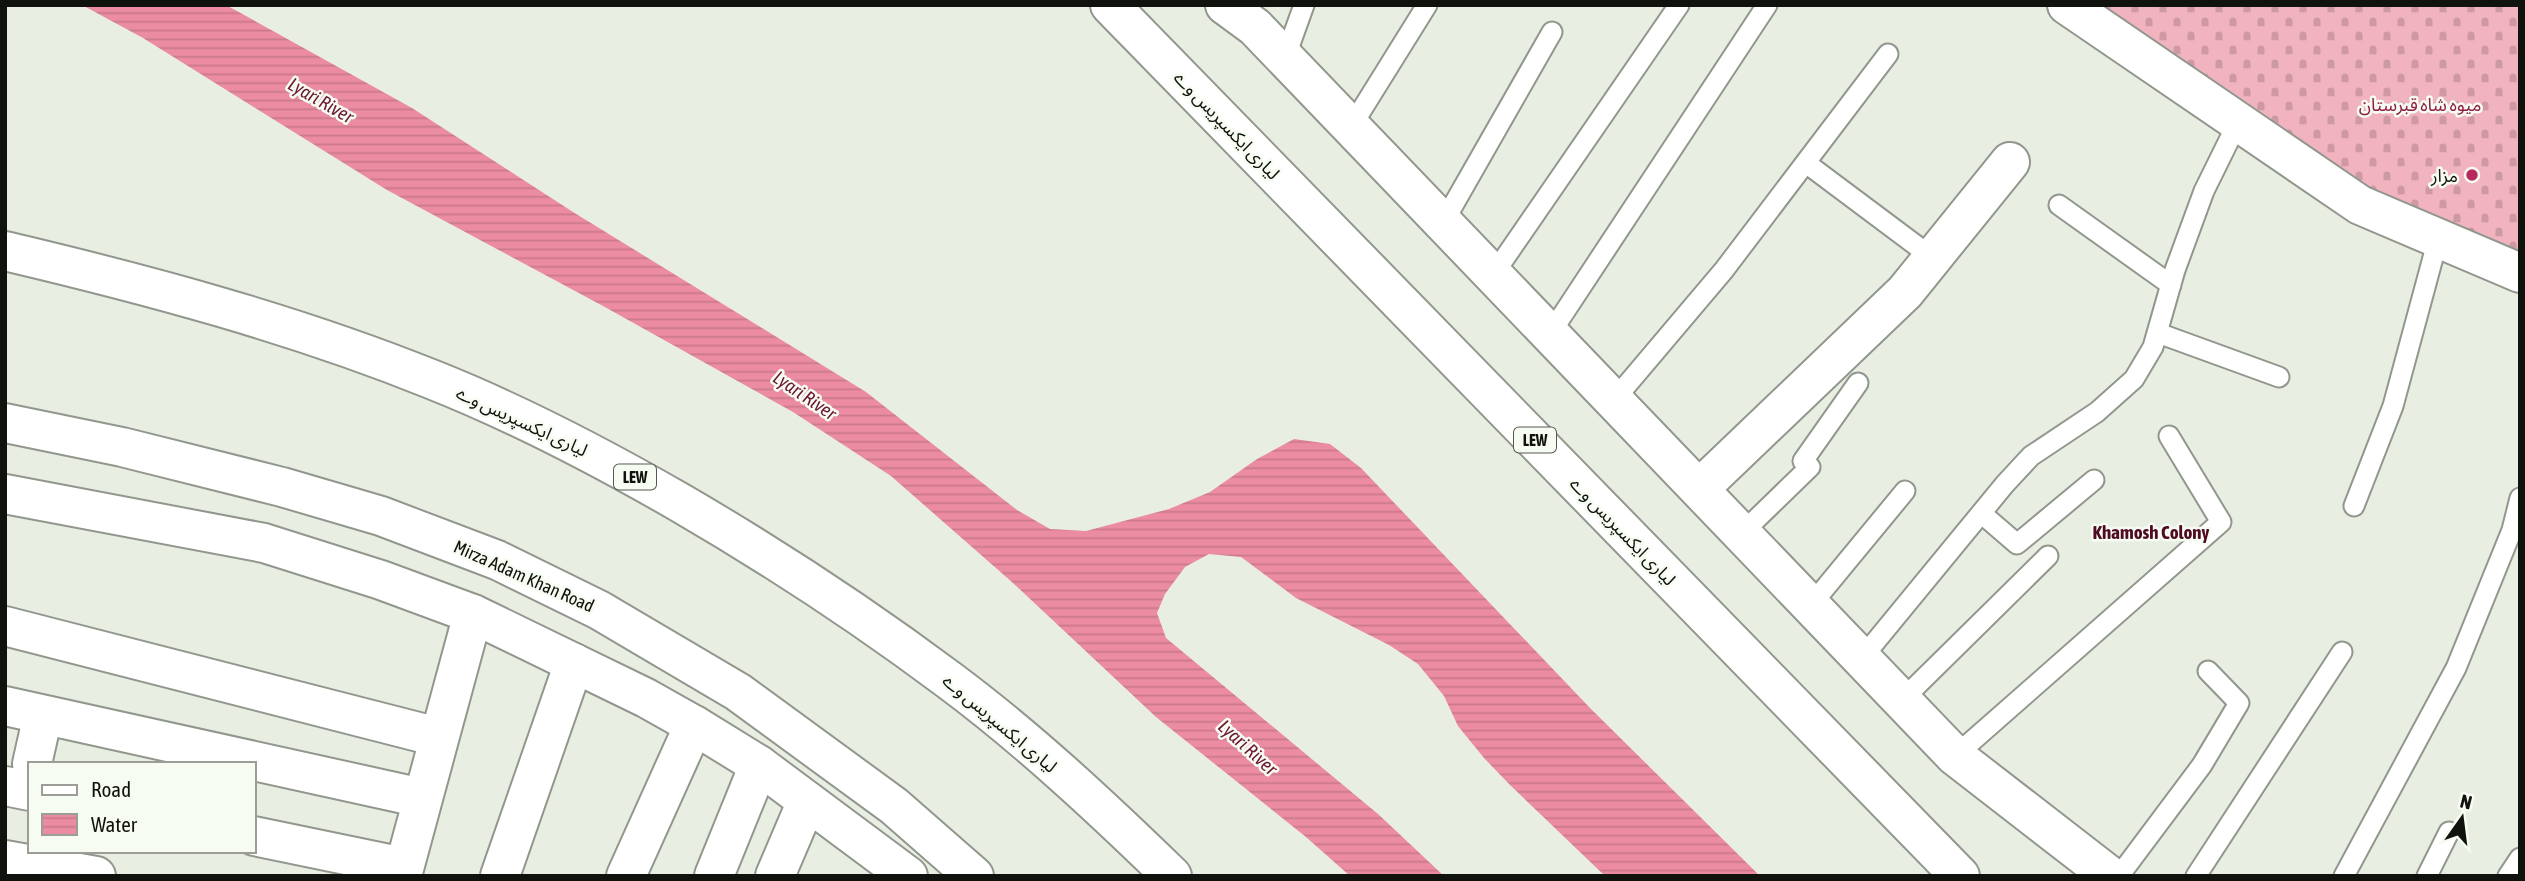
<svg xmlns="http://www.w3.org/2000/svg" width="2525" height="881" viewBox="0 0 2525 881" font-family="'Asap Condensed','Noto Sans Arabic',sans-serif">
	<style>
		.cemetery { fill: url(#cemetery-stones) }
		.water { fill: url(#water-rules) }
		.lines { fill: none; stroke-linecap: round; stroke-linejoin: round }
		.lane-casing { stroke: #92978d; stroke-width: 23 }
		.street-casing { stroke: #92978d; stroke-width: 42 }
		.secondary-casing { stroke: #92978d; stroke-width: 42 }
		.highway-casing { stroke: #92978d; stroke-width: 42 }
		.lane { stroke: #fff; stroke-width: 19 }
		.street { stroke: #fff; stroke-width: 38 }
		.secondary { stroke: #fff; stroke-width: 38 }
		.highway { stroke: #fff; stroke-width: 38 }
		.poi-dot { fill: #b82a5d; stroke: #f6fcf1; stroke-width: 2.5 }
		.labels { text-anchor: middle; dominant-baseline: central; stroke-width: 5; stroke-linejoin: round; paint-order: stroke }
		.shield { fill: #f6fcf1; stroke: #555852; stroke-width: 2 }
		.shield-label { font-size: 16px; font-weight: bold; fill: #10120e }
		.park-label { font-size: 18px; fill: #8d1d45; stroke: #f6fcf1 }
		.street-label { font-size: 18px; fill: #10120e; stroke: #f6fcf1 }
		.poi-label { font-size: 18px; fill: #10120e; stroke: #f6fcf1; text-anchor: end }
		.water-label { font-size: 19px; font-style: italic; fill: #6c1835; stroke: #f6fcf1 }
		.neighbourhood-label { font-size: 19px; font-weight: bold; fill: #4f0b24; stroke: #f6fcf1 }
	</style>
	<defs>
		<pattern id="cemetery-stones" width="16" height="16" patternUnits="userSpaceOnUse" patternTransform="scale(1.75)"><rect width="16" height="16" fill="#f1b3c0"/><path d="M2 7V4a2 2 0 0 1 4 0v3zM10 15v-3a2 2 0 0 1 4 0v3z" fill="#ce99a4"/></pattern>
		<pattern id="water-rules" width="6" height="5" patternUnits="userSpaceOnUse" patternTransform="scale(1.75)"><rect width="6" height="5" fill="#ec8ca3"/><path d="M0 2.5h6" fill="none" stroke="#c9788b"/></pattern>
	</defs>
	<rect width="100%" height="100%" fill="#e9eee3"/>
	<!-- cemetery -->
	<path class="cemetery" d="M2098,5H2520V254L2390,203Z"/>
	<!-- water -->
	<path class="water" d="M82,5H226L412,108L573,212L866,392L1017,510L1050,529L1086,531L1169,509L1210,492L1257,459L1294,439L1330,444L1361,468L1590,708L1760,876H1605L1510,785L1484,758L1458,726L1444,696L1418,664L1389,645L1296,598L1241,557L1209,554L1185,567L1165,594L1157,613L1166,638L1378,814L1444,876H1350L1306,837L1156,717L1013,583L891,476L793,412L603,306L387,190L143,38Z"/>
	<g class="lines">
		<defs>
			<path id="lane" d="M1285,58L1304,5
				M1351,127L1427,5
				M1806,163L1933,258
				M2059,205L2171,285
				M1443,223L1552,32
				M1493,275L1679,5
				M2158,333L2279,377
				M1550,334L1767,5
				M1614,400L1724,270L1888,54
				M2354,506L2393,406L2438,239
				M1981,513L2017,544L2094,480
				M1742,533L1810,467L1803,461L1858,383
				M1811,605L1905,491
				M1862,658L2005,484L2031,456L2097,412L2134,379L2153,347L2175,270L2204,191L2238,122
				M1902,700L2048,556
				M1955,756L2221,522L2169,436
				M2119,876L2202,765L2239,703L2208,671
				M2196,876L2342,652
				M2344,876L2456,668L2512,530L2520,498
				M2427,876L2449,832
				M2508,876L2520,858"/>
			<path id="street" d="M1225,5L1255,27L1955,756L2110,876
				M2067,5L2360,205L2520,273
				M1699,489L1905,292L2010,162
				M5,626L438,737
				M5,706L422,798
				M32,764L43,715
				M5,786L30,791
				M254,836L404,867
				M5,860L96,876
				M402,876L473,614
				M500,876L574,663
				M626,876L694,725
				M714,876L759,765
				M775,876L807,801"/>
			<path id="secondary" d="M5,423L122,447L282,487L381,516L497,560L599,610L738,692L894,806L974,876
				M5,494L264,543L381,580L473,614L646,698L694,725L759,765L908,876"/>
			<path id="highway" d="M1110,5L1960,876
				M5,251C149,285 294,324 431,379C517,413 599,456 679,502C772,556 862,615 949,680C1027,738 1102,808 1172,876"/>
		</defs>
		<!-- lane casing -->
		<use href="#lane" class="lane-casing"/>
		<!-- street casing -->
		<use href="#street" class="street-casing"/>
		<!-- secondary casing -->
		<use href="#secondary" class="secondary-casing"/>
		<!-- highway casing -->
		<use href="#highway" class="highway-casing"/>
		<!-- lane -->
		<use href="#lane" class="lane"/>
		<!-- street -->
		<use href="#street" class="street"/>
		<!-- secondary -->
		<use href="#secondary" class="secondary"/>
		<!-- highway -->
		<use href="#highway" class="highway"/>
	</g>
	<!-- markers -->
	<circle class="poi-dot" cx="2472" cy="175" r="7"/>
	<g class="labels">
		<!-- shield labels -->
		<g class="shield">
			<rect x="1514" y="427.5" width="42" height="25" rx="5"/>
			<rect x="614" y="464.5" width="42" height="25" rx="5"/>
		</g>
		<g class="shield-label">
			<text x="1535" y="440">LEW</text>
			<text x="635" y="477">LEW</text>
		</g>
		<!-- park labels -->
		<g class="park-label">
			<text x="2420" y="104">میوہ شاہ قبرستان</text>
		</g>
		<!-- street labels -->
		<g class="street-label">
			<text transform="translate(1227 125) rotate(46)">لیاری ایکسپریس وے</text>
			<text transform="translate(522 421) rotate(25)">لیاری ایکسپریس وے</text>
			<text transform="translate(1623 531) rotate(46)">لیاری ایکسپریس وے</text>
			<text transform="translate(524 576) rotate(24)">Mirza Adam Khan Road</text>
			<text transform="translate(1000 723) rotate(40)">لیاری ایکسپریس وے</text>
		</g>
		<!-- poi labels -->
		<g class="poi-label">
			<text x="2458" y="175">مزار</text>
		</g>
		<!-- water labels -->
		<g class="water-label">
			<text transform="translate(321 100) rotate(30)">Lyari River</text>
			<text transform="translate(805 395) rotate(34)">Lyari River</text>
			<text transform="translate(1248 747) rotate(42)">Lyari River</text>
		</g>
		<!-- neighbourhood labels -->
		<g class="neighbourhood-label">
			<text x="2151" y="532">Khamosh Colony</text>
		</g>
	</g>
	<!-- border -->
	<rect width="2525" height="881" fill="none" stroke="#10120e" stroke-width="14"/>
	<!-- legend -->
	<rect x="28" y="762" width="228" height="91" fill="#f6fcf1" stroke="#9a9e96" stroke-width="2"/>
	<rect x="42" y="785" width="35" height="10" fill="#ffffff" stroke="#9a9e96" stroke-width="2"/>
	<text x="91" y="797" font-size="21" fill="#10120e">Road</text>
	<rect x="42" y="814" width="35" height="21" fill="url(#water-rules)" stroke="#9a9e96" stroke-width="2"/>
	<text x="91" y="832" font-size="21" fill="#10120e">Water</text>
	<!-- north arrow -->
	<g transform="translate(2462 818) rotate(14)" stroke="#f6fcf1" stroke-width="5" paint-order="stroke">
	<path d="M0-5L12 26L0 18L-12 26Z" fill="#10120e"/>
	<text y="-10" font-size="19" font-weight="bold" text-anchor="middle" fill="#10120e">N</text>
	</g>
</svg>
